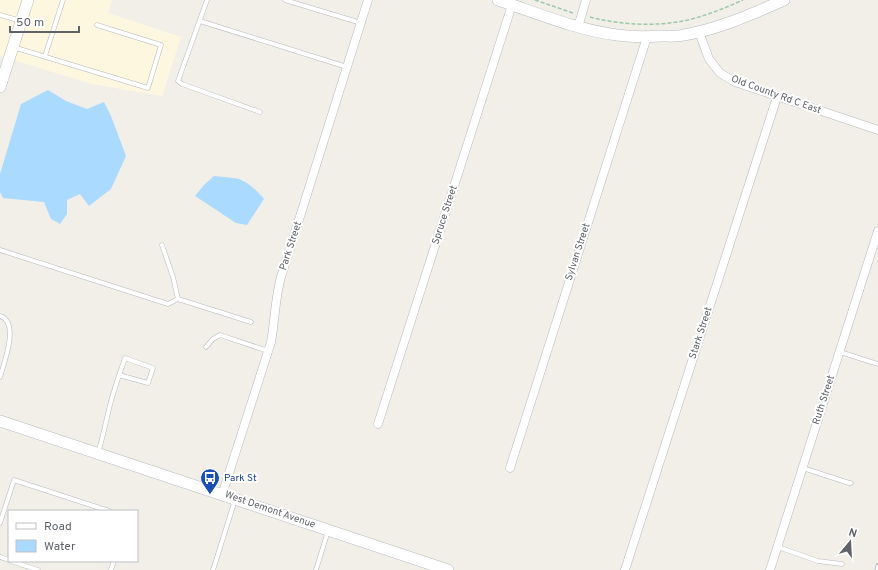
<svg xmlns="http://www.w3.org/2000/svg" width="878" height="570" viewBox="0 0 878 570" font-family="Overpass,sans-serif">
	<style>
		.commercial { fill: #fef7e0 }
		.water { fill: #aadaff }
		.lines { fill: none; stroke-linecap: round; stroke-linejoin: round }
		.lane-casing { stroke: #b5b8bc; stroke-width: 5 }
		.street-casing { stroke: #b5b8bc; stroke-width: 9 }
		.secondary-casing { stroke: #b6babf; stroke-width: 12 }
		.path { stroke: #9cc7a9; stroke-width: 1.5; stroke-dasharray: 4 2; stroke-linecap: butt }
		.lane { stroke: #fff; stroke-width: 4 }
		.street { stroke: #fff; stroke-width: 8 }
		.secondary { stroke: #fff; stroke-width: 11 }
		.rail-casing { stroke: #b6b7b8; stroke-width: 4.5 }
		.rail { stroke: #fff; stroke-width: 3; stroke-dasharray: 9; stroke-linecap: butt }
		.labels { text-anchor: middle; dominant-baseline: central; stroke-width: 4; stroke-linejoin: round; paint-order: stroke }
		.street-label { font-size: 10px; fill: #5f6368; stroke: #fff }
		.transit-label { font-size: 10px; fill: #164399; stroke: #fff; text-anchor: start }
	</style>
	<rect width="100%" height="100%" fill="#f1efe8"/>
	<!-- commercial -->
	<path class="commercial" d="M0,0H112L108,13L181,37L162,96L92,84L0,56Z"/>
	<!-- water -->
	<path class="water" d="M48,90L66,101L87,109L104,102L111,116L126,156L111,189L89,206L80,194L67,200V214L60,224L51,219L44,202L3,198L0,192V174L21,104Z
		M214,176C221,177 227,177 233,178C244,178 258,191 264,199L247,225L236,223L195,196L204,185Z"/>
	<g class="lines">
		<defs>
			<path id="lane" d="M207,0L178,81L182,84L260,112
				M285,0L361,23
				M0,15L21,21
				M200,21L347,67
				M13,47L148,88L161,45L97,25
				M45,56L63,0
				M162,245L173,277L178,299
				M0,250L168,304L178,299L251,322
				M0,316C20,322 4,363 0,377
				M206,347L213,339L220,335L268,351
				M840,352L878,364
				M98,453C103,437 106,421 110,405C114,389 120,373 125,358L153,368L148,383L119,375
				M803,468L849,483H851
				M0,523L14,480L109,511
				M778,547L818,561L842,564
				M0,557L9,560
				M11,561L38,570
				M111,570L114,561
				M213,570L235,500
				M316,570L328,531"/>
			<path id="street" d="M578,27L586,0
				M699,32L709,59L720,73L735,82L878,130
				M378,424L512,5
				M510,468L647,37
				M222,495L271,342C275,320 275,298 281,277L368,0
				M625,570L777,97
				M770,570L878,231"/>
			<path id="secondary" d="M498,0C537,13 577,30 617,35C632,37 646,37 660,36C668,36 676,37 684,35C719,29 752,14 784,0
				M0,87L28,0
				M0,421L448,570"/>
		</defs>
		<!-- lane casing -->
		<use href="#lane" class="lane-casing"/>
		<!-- street casing -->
		<use href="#street" class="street-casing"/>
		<!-- secondary casing -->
		<use href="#secondary" class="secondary-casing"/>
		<!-- path -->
		<path class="path" d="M535,0L573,13
			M590,17C621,25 657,27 688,20C708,15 725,8 743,0"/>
		<!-- lane -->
		<use href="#lane" class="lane"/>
		<!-- street -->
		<use href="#street" class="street"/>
		<!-- secondary -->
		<use href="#secondary" class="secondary"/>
		<defs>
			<path id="rail" d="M877,570L878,565"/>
		</defs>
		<!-- rail casing -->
		<use href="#rail" class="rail-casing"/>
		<!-- rail -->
		<use href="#rail" class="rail"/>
	</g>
	<!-- icons -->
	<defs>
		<symbol id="bus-pin" viewBox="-11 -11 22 30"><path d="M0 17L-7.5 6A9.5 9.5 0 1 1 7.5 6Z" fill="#1a4fb4" stroke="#fff"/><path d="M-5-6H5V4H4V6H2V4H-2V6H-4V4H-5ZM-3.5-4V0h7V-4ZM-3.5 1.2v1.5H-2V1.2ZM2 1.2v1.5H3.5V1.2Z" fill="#fff"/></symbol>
	</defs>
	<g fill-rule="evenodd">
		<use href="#bus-pin" x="199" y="467" width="22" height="30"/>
	</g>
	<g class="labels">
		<!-- street labels -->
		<g class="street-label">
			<text transform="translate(776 95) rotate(20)">Old County Rd C East</text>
			<text transform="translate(445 215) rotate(-72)">Spruce Street</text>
			<text transform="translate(291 246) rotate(-72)">Park Street</text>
			<text transform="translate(578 252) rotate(-72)">Sylvan Street</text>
			<text transform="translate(701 333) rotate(-72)">Stark Street</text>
			<text transform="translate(824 400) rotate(-72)">Ruth Street</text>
			<text transform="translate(270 510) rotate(19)">West Demont Avenue</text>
		</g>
		<!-- transit labels -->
		<g class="transit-label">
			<text x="224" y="478">Park St</text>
		</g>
	</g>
	<!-- legend -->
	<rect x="8" y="510" width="130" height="52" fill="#ffffff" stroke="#bfc1c3"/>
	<rect x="16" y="523" width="20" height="6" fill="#ffffff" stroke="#bfc1c3"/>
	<text x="44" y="530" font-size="12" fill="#5f6368">Road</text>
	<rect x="16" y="540" width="20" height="12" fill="#aadaff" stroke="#bfc1c3"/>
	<text x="44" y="550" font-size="12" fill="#5f6368">Water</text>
	<!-- north arrow -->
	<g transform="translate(850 542) rotate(18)" stroke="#ffffff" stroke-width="3" paint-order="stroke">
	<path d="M0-3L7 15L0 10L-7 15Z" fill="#5f6368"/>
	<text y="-6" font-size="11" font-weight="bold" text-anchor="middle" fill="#5f6368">N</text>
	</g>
	<!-- scale -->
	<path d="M10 26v6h69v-6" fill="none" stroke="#5f6368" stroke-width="2"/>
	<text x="16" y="26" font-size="12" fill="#5f6368" stroke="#ffffff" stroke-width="3" paint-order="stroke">50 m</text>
</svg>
